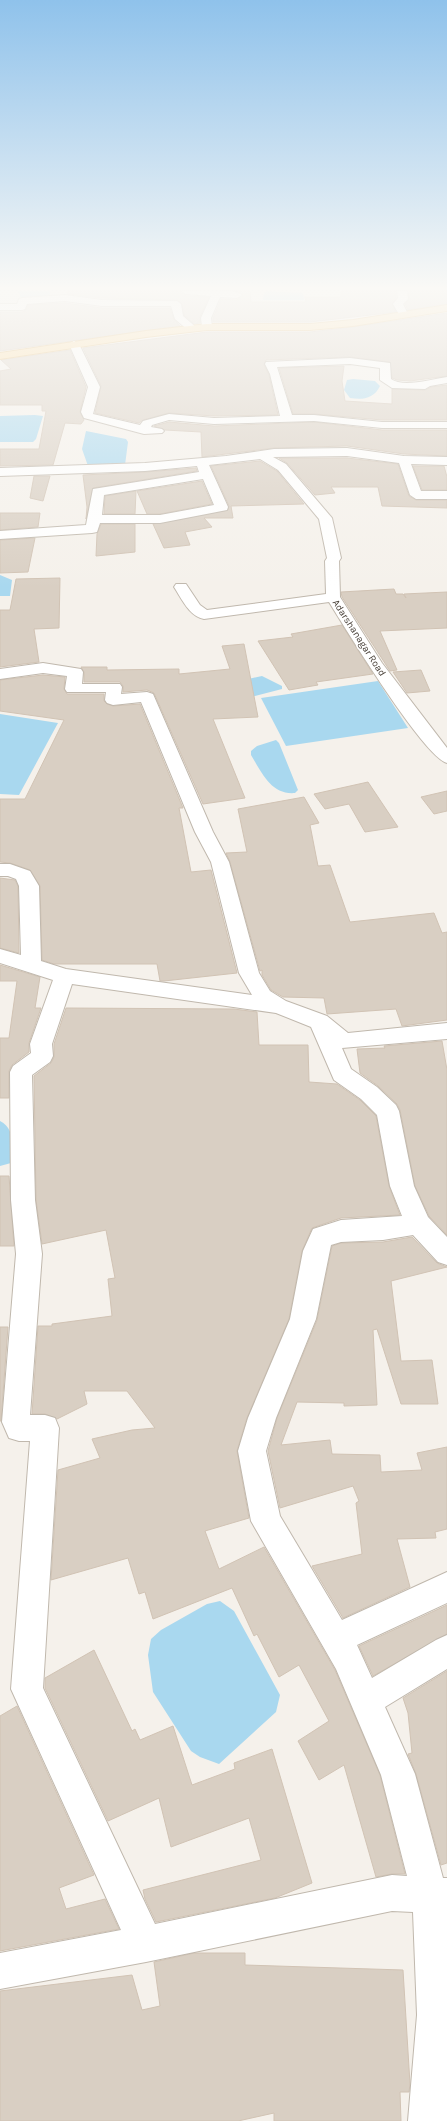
<svg xmlns="http://www.w3.org/2000/svg" width="447" height="2121" viewBox="0 0 447 2121" font-family="Karla,sans-serif">
	<style>
		.water { fill: #a9d8ef }
		.building { fill: #d9cfc3; stroke: #d1c3b4 }
		.lines { fill: none; stroke-linecap: round; stroke-linejoin: round }
		.minor-casing { stroke: #c0b8ad; stroke-width: 2 }
		.major-casing { stroke: #e2b66c; stroke-width: 2 }
		.minor { fill: #fff; fill-rule: evenodd }
		.major { fill: #fcda9d; fill-rule: evenodd }
		.labels { text-anchor: middle; dominant-baseline: central; stroke-width: 3; stroke-linejoin: round; paint-order: stroke }
		.far-street-label { font-size: 10px; fill: #494139; stroke: #fff }
	</style>
	<rect width="100%" height="100%" fill="#f5f1eb"/>
	<!-- water -->
	<path class="water" d="M18,291H50V297L21,298Z
		M267,291L303,293L304,300H263L264,293Z
		M353,379L375,381L380,386C374,399 362,400 350,398L344,390L347,380Z
		M35,415L43,416L36,439L33,442H0V416Z
		M86,431L126,439L128,442L125,465L88,466L82,449Z
		M0,575L12,580L10,596H0Z
		M262,676L282,686V689L251,697L248,679Z
		M378,681L408,728L286,746L261,698Z
		M0,714L58,723L19,795L0,794Z
		M276,740L279,743L298,790L295,793C271,795 262,773 251,755V751L257,746Z
		M0,1121C16,1129 12,1148 11,1163L0,1166Z
		M220,1601L234,1611L280,1695L276,1712L219,1764L200,1757L191,1751L153,1692L148,1655L151,1639L161,1630L207,1604Z"/>
	<!-- building -->
	<path class="building" d="M68,291H181L186,296L209,297L200,317V323L194,324L184,315L182,304L177,300L102,298L67,294Z
		M234,291H250L251,302H306L305,297H341V291H396V298L392,304L396,312L310,322H213V318L221,299L237,300L243,295Z
		M408,291H447V304L408,310L405,304L409,299Z
		M65,303L102,308H170L174,319L180,326L0,351V312H22L26,310L28,305Z
		M447,313V376L410,381L397,380L392,378L390,362L350,357L266,360L264,365L269,375L278,415L214,416L169,413L143,420L139,423L95,413L101,386L83,348L207,332H310L353,327Z
		M70,350L86,387L80,412L84,420L81,424L65,423L53,465L0,466V449H39L46,411H42V405H0V371L11,369L1,360Z
		M344,366L342,381L345,401L392,404V389L425,390L431,387L447,385V420H382L314,414H293L279,368Z
		M169,422L214,426L314,422L382,430H447V456L404,454L347,446L274,448L202,457L201,432L165,430L154,426Z
		M279,458H347L398,464L409,496L416,500H447V508L382,506L378,487H331L335,493L315,495L287,463Z
		M260,461L277,471L304,504L231,506L233,518H204L212,527L185,532L190,545L164,548L153,524L228,510L229,506L211,466Z
		M413,466H444L447,477V490H422Z
		M196,468L197,471L93,488L86,519L87,507L83,475L145,472Z
		M34,476H50L43,501L30,498Z
		M202,481L212,504L160,514H147L137,491Z
		M136,491L135,514H104L105,496Z
		M0,513H40L38,527L0,530Z
		M101,524H135V552L96,556L97,534Z
		M35,538L28,572L0,573V540Z
		M60,578L59,628L34,629L39,662L0,667V610H10L16,579Z
		M394,589L396,594H403L406,598L404,594L447,592V628L380,631L397,670L390,671L342,597L341,592Z
		M342,625L373,674L316,682L318,685L289,690L258,641L293,637L291,634Z
		M244,644L258,717L213,719L245,798L203,804L154,693L147,690L123,692V686L120,682H84V672L81,667H107V670L179,669V674L230,669L222,646Z
		M421,670L430,691L407,693L393,672Z
		M43,675L65,677L64,689L67,694H104V701L107,704L113,706L140,704L183,808H179L191,872L211,870L237,973L164,981H160L157,964H54L42,960L40,886L30,870L10,863L0,862V799H25L64,720L0,711V680Z
		M368,782L398,827L365,832L349,804L325,809L314,794Z
		M447,791V811L434,814L421,797Z
		M304,797L319,823L310,825L318,866L330,865L350,922L434,913L442,933L447,932V1020L402,1026L396,1009L327,1014L324,998L283,997L271,990L262,975V970L260,971L230,862L226,853L247,852L238,809Z
		M0,878L15,880L18,886L19,953L0,948Z
		M0,965L40,977L35,1008H41L29,1043V1052L12,1065L9,1071V1098H0V1038H9L17,981H0Z
		M66,1008L234,1009L257,1012L259,1045H308L309,1082L337,1084L360,1100L376,1116L389,1186L400,1215L341,1218L312,1228L302,1251L289,1319L247,1418L237,1451L249,1518L205,1531L219,1569L264,1547L335,1670L380,1775L405,1874H392L376,1877L344,1765L319,1780L298,1741L329,1721L299,1665L279,1677L257,1634L254,1636L232,1588L153,1619L145,1592L139,1594L128,1558L51,1580L58,1470L100,1458L92,1439L132,1430L155,1428L127,1391H84L87,1404L57,1419L45,1414H32L38,1326H52V1324L112,1316L108,1279L115,1278L106,1230L42,1244L36,1200L34,1076L51,1063L54,1057V1044Z
		M442,1041L447,1070V1235L429,1216L415,1186L400,1110L397,1104L378,1086L360,1073L357,1049L385,1048L384,1046Z
		M0,1176H9L14,1246H0Z
		M412,1237L437,1263L447,1267L391,1281L401,1361L432,1360L438,1404H401L377,1329L373,1330L377,1405L344,1406V1403L297,1402L281,1445L330,1440L332,1454L380,1455L381,1472L422,1470L417,1453L447,1447V1529L435,1532L436,1538L397,1539L410,1587L343,1618L312,1566L362,1554L356,1503L359,1501L353,1486L280,1508L268,1451L277,1418L317,1320L332,1246L341,1243L383,1242Z
		M0,1327H8L1,1421H0Z
		M447,1605V1634L373,1676L359,1646Z
		M94,1650L132,1731L135,1729L140,1740L173,1726L192,1785L235,1769L234,1763L272,1749L312,1883L275,1898L156,1922L145,1899L143,1890L261,1860L249,1818L171,1847L159,1798L108,1821L45,1688V1678Z
		M447,1671V1863L441,1865L416,1774L408,1754L412,1753L408,1713L403,1698Z
		M17,1706L94,1875L59,1888L66,1909L105,1899L119,1929L0,1951V1716Z
		M194,1953H245V1965L403,1970L410,2084L409,2092H400L401,2121H274V2113L238,2121H0V1991L132,1975L142,2010L160,2006L154,1962Z"/>
	<g class="lines">
		<defs>
			<path id="minor" d="M182,291C194,291 234,288 242,295L237,298L220,297L211,318L212,327L207,330L202,327L201,318L211,296L186,294Z
				M397,291H407L408,299L403,304L408,314L406,316H400L393,304L398,298Z
				M65,295L102,300L177,301L181,304L183,316L198,329L197,331H189L175,319L171,306H102L65,301L27,304L25,309L22,310H0V304H17L19,299L22,298Z
				M74,341L79,344L100,387L93,414L140,425L143,421L169,414L214,418L280,416L270,374L265,364L266,362L350,358L390,363L391,379C403,388 432,379 447,377V383L430,386L425,389L392,388L380,380V368L350,364L277,367L292,415H314L382,422H447V428H382L314,421L214,424L169,420L152,425L151,427L162,429L164,431L162,433L144,434L84,418L81,412L88,387L69,344Z
				M347,448L404,456L447,457V465L411,464L421,491H447V499H416L410,495L399,463L347,456L273,457L286,464L332,518L341,558L339,561L340,597L382,663L447,748V763C424,757 345,628 329,602L204,619C189,616 182,599 174,587L176,584H186L200,605L207,610L326,594L325,561L327,558L319,519L278,470L260,459L209,465L228,507L227,510L160,523H100L97,532L92,533L0,539V531L86,525L93,489L199,472L197,466L145,471L0,476V468L145,463L226,456L274,449ZM203,479L214,505L160,515H102L104,495Z
				M43,663L81,669L83,672L82,684H120L122,687L121,694L147,692L153,694L213,832L229,862L259,973L270,991L286,1001L327,1016L348,1033L447,1023V1039L342,1048L351,1069L377,1087L396,1105L399,1111L414,1186L428,1217L447,1237V1265L438,1262L413,1235L383,1240L341,1242L331,1245L316,1319L276,1418L266,1451L280,1516L342,1620L447,1572V1603L357,1645L372,1678L436,1640L447,1635V1669L385,1707L415,1774L443,1878H447V2121H408L417,2015L413,1912L392,1911L146,1962L0,1989V1953L121,1930L11,1689L30,1441H19L9,1438L2,1422L16,1254L11,1200L10,1072L13,1066L31,1053L30,1044L53,980L0,963V949L21,955L19,886L16,879L8,876H0V864H10L30,871L39,886L41,961L66,969L252,995L239,973L211,862L195,832L141,702L113,705L107,703L105,700L106,692H67L65,689L67,676L43,673L0,679V669ZM72,984L276,1013L311,1027L334,1080L361,1099L377,1115L390,1186L402,1216L341,1220L313,1229L303,1251L290,1319L248,1418L238,1451L251,1521L336,1669L381,1775L407,1876L392,1875L155,1924L43,1688L59,1428L55,1418L45,1415H30L42,1254L35,1200L32,1075L50,1062L53,1056L52,1044Z"/>
			<path id="major" d="M447,305V311L353,326L310,330H207L146,337L0,359V353L146,331L207,324H310L353,320Z"/>
		</defs>
		<!-- minor casing -->
		<use href="#minor" class="minor-casing"/>
		<!-- major casing -->
		<use href="#major" class="major-casing"/>
		<!-- minor -->
		<use href="#minor" class="minor"/>
		<!-- major -->
		<use href="#major" class="major"/>
	</g>
	<!-- sky -->
	<linearGradient id="sky" x2="0" y2="1"><stop stop-color="#8fc2eb"/><stop offset="0.49" stop-color="#faf9f6"/><stop offset="1" stop-color="#faf9f6" stop-opacity="0"/></linearGradient>
	<rect width="447" height="588" fill="url(#sky)"/>
	<g class="labels">
		<!-- far-street labels -->
		<g class="far-street-label">
			<text transform="translate(359 638) rotate(57)">Adarshanagar Road</text>
		</g>
	</g>
</svg>
